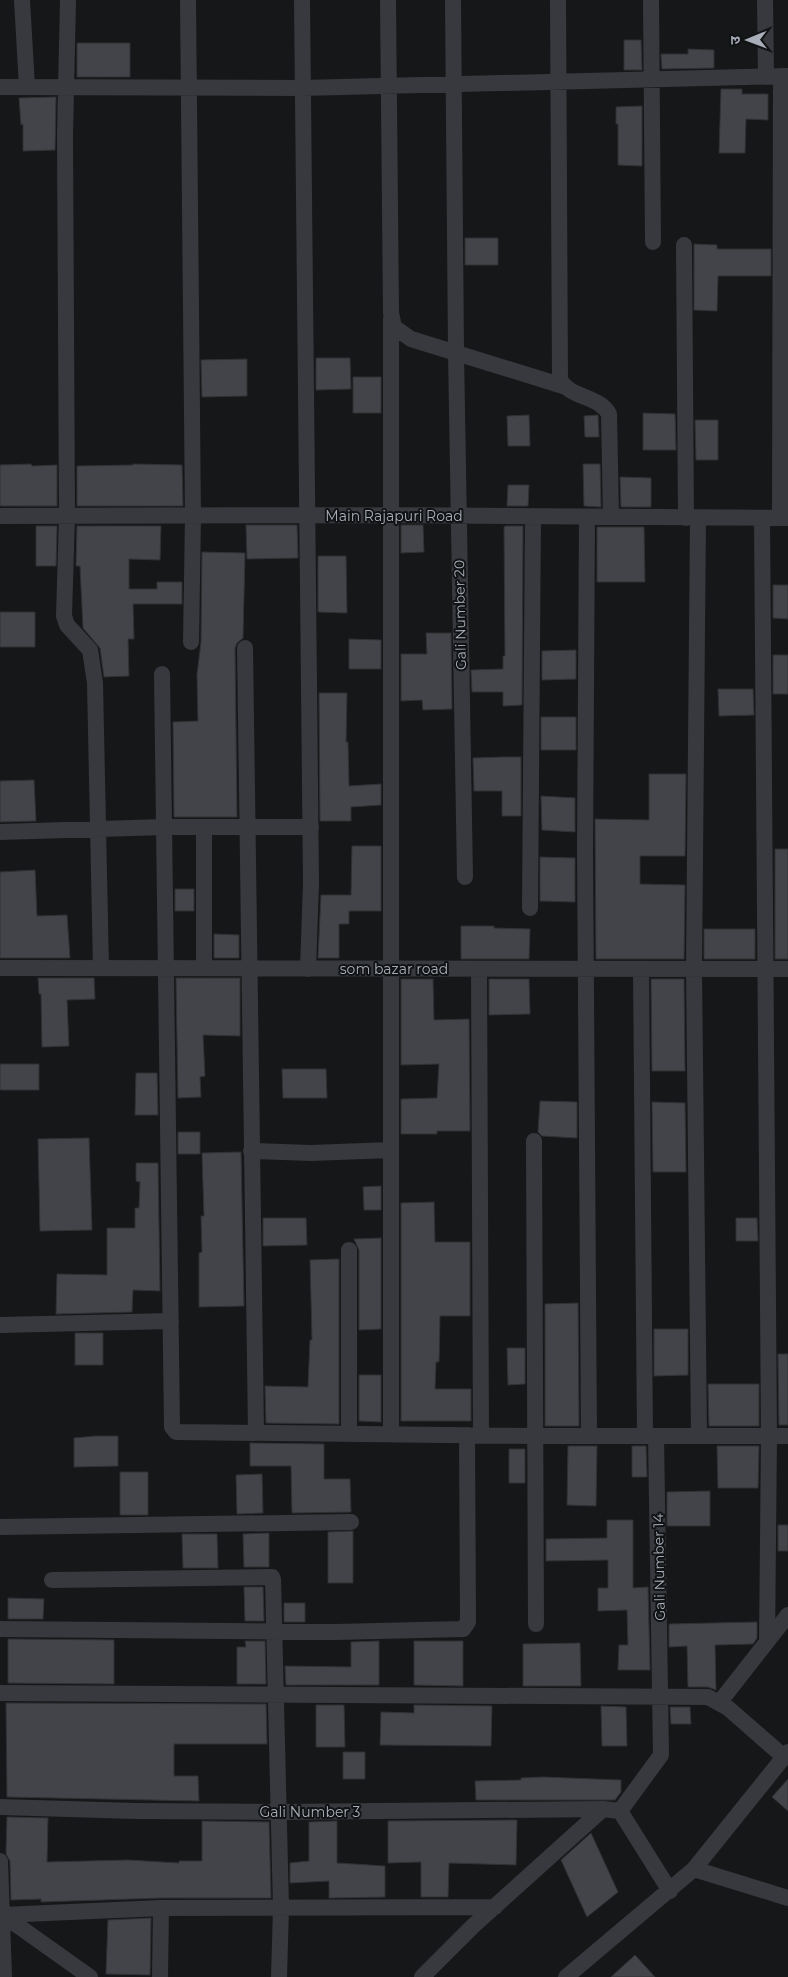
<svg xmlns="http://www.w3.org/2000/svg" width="788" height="1977" viewBox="0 0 788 1977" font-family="Montserrat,'Noto Sans Devanagari',sans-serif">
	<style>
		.building { fill: #424449; stroke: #303135 }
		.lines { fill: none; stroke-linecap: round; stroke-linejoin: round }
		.street { stroke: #37393e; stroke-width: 16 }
		.labels { text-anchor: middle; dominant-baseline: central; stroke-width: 4; stroke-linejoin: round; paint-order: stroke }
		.street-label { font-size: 14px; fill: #a8aeb9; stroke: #111214 }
	</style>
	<rect width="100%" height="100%" fill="#161719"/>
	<!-- building -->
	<path class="building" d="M624,40H641L642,70H624Z
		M77,43H130V77H77Z
		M688,49L714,50V68L662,69L661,54H688Z
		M721,89H742V94H768V120L746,119L745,153H719Z
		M56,97L55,150L23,151V124L21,125L19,98Z
		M642,106V166L618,165V124H616V107Z
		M465,238H498V265H465Z
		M694,244L717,245V249H771V276H718L717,311L694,310Z
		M316,358H350L351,389L316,390Z
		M247,359V396L202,397L201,360Z
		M353,377H381V413H353Z
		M643,413L675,414L676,450H643Z
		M529,415L530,446H508L507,416Z
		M598,415L599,437H585L584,416Z
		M695,420H718V460H696Z
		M31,464L32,466L57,465V506H0V465Z
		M133,464L182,465L183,506H77V466L133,465Z
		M583,464H600L601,507L584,506Z
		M620,477L651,478V507H621Z
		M508,485H529L528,506H507Z
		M246,525H297L298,558L247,559Z
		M401,525H423L424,552L401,553Z
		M36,526H57L56,566H36Z
		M77,526H161L160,560L129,559V589H157V582H182V604H133L134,639H128L129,676L104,677L100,648L83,628L80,566H76Z
		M506,526H523L522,705L503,706V692H472L471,670L503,669V656H505L504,527Z
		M597,527H644L645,582H597Z
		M202,552L245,553L243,638L237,643L235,648L237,817H174L173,722L198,721L197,675L201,642Z
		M318,556H346L347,613L318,612Z
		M773,585H788V619L773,618Z
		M0,612H35V647H0Z
		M426,633H451L452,709L423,710L422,700L401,701V654H427Z
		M349,639L381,640V669H349Z
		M576,650V679L542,680V651Z
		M773,655H788V694H773Z
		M718,689H753L754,715L719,716Z
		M319,693H347L346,742H348L349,786L381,784V805L351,807V821H320Z
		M541,717H576V750H541Z
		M503,757H521V816H502V791H474L473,758Z
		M649,774H686L685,856H640V884L685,885L684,959H596L595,819L649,820Z
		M34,780L36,821L0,822V781Z
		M541,796L575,798V832L542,830Z
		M352,846H381V911H349V924H339V958H318L321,895H351Z
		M775,849H788V959H775Z
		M540,857L575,858V902L540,901Z
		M35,870L37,916L67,915L70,958H0V872Z
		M175,889H194V911H175Z
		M461,926H494V928L530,929L529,959H461Z
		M704,929H755V959H704Z
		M214,934L239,935V958H214Z
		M38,978H94L95,999L67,1000L69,1046L42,1047L41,994H39Z
		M176,978H240V1036L203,1035L205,1076L200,1077L201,1097L178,1098Z
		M401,979H433L434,1020L469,1019L470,1131H437V1134H401V1099L437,1098L439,1064L401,1065Z
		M489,979H529L530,1014L489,1015Z
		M651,979H684L685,1071H652Z
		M0,1064H39V1090H0Z
		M282,1069H326L327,1098H283Z
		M136,1073H157L158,1115H135Z
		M540,1101L577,1102V1138L542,1136L538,1132Z
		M652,1102L685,1103L686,1172H653Z
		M178,1132H200V1154H178Z
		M89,1138L92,1230L40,1231L38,1139Z
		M241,1152L244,1306L199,1307V1253L202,1252L201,1216H204L202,1153Z
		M136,1163H158L160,1291L133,1290L132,1312L56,1314L57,1274L107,1275V1228H135V1208H139L140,1182L136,1181Z
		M381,1186V1210H364L363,1187Z
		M434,1202L435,1242H470V1316H440L439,1362H436L435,1389H471V1421H401V1203Z
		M263,1218H306L307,1245L263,1246Z
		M736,1218H757L758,1241H736Z
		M381,1238V1329L359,1330V1250L354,1239Z
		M339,1259V1424L266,1423L265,1386L308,1387L310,1340H312L310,1260Z
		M578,1303L579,1426H545V1304Z
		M654,1329H688V1375L654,1376Z
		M75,1333H103V1365H75Z
		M507,1348H525V1384L508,1385Z
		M778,1354H788V1425H779Z
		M359,1375H381V1422L359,1421Z
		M708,1384H759V1426H709Z
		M96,1436H118V1466L74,1467V1438Z
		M250,1443L324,1444V1479H350L351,1512L292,1513L291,1466H250Z
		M568,1446H597L596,1506L567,1505Z
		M632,1446H646L647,1477H632Z
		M717,1446H759L758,1488H718Z
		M509,1449H525V1483H509Z
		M120,1472H148V1515H120Z
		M262,1474L263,1513L237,1514L236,1475Z
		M710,1491V1526H667V1492Z
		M607,1520H633V1588L648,1587L650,1670H618L619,1645H628L627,1610L598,1611V1588H608V1560L546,1561V1539L607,1538Z
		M778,1525H788V1551H778Z
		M353,1531V1583H328V1532Z
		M269,1533V1567H244L243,1534Z
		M182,1534H217L218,1568H183Z
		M244,1587H263L264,1621H245Z
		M8,1598L44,1599L43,1619H8Z
		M284,1603H305V1622H284Z
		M757,1622V1638L753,1644L715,1645L716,1690L708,1687H688L687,1646L669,1647V1624Z
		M8,1639L114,1640V1684L8,1683Z
		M245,1641H265L266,1684H237V1647H246Z
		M379,1641V1685H286L285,1666L351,1667V1642Z
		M414,1641H463V1686L414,1685Z
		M580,1643L581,1686H523V1644Z
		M6,1703L266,1704L267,1744H174V1776H198L199,1801L7,1797Z
		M316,1705H344L345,1747H316Z
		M414,1705L492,1706L491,1746L380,1745L381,1712L414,1713Z
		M601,1706L626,1707L627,1746H602Z
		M670,1707H690L691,1724H671Z
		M343,1752H365V1779H343Z
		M543,1777L621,1780V1792L615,1800H476L475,1781L521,1780V1778Z
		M788,1779V1811L772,1797Z
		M7,1817L48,1818L47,1862L128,1860L179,1863V1861H202V1821L269,1822L271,1898H161L41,1902V1899L11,1900L10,1861L6,1854Z
		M517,1820L516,1865L449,1863L448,1897H421V1862L388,1863V1821Z
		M337,1821V1863L385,1866V1897L329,1898V1881L290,1883V1863L309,1861V1822Z
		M591,1833L618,1892L587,1917L561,1860Z
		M151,1918L150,1975L106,1974L108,1920Z
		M635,1955L655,1977H611Z"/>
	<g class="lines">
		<!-- street -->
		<path class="street" d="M22,0L27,87
			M68,0L65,135L67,516L64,616L67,625L90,650L95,683L101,968
			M188,0L193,517L191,642
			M302,0L311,883L308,969
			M388,0L391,313L394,327L411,339L563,386
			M453,0L456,352L465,877
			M558,0L560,380C570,398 600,396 609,414L611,517
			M651,0L653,242
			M765,0L766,76
			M0,87L301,88L788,76
			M684,245L686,518
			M391,319V1434
			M0,516L391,515L788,518
			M587,517L585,850L589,1436
			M698,518L694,969L699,1436
			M762,518L769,1436L767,1642
			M780,518L781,76
			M245,648L256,1432
			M162,674L172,1427L176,1432L536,1436H788
			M0,832L164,827H311
			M530,908L533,517
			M0,968L788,969
			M204,968V828
			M479,969L481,1435
			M641,969L645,1436
			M534,1141L536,1624
			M251,1151L311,1153L391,1150
			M0,1325L171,1321
			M349,1434V1250
			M0,1527L351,1522
			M52,1580L272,1577L273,1579L281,1908L279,1977
			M0,1629L335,1632L463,1629L468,1622L467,1435
			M0,1693L708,1697L728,1708L784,1757
			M719,1703L788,1615
			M0,1807L137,1811L278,1812L603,1809L620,1811
			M620,1811L661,1755L656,1436
			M620,1811L670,1891
			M0,1861L4,1977
			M694,1869L788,1898
			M0,1913L90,1977
			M2,1915L161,1908L495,1907
			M160,1977L161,1908
			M422,1977L473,1926L603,1809
			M566,1977L694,1869L788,1752"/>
	</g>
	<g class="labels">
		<!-- street labels -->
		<g class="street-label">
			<text x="394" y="516">Main Rajapuri Road</text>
			<text transform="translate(460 615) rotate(-91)">Gali Number 20</text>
			<text x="394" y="969">som bazar road</text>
			<text transform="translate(659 1567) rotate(-91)">Gali Number 14</text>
			<text x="310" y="1812">Gali Number 3</text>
		</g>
	</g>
	<!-- north arrow -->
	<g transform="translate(748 40) rotate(269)" stroke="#111214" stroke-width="4" paint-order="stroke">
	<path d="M0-4L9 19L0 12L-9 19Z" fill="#a8aeb9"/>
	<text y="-8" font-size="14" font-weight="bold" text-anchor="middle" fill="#a8aeb9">उ</text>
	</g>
</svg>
